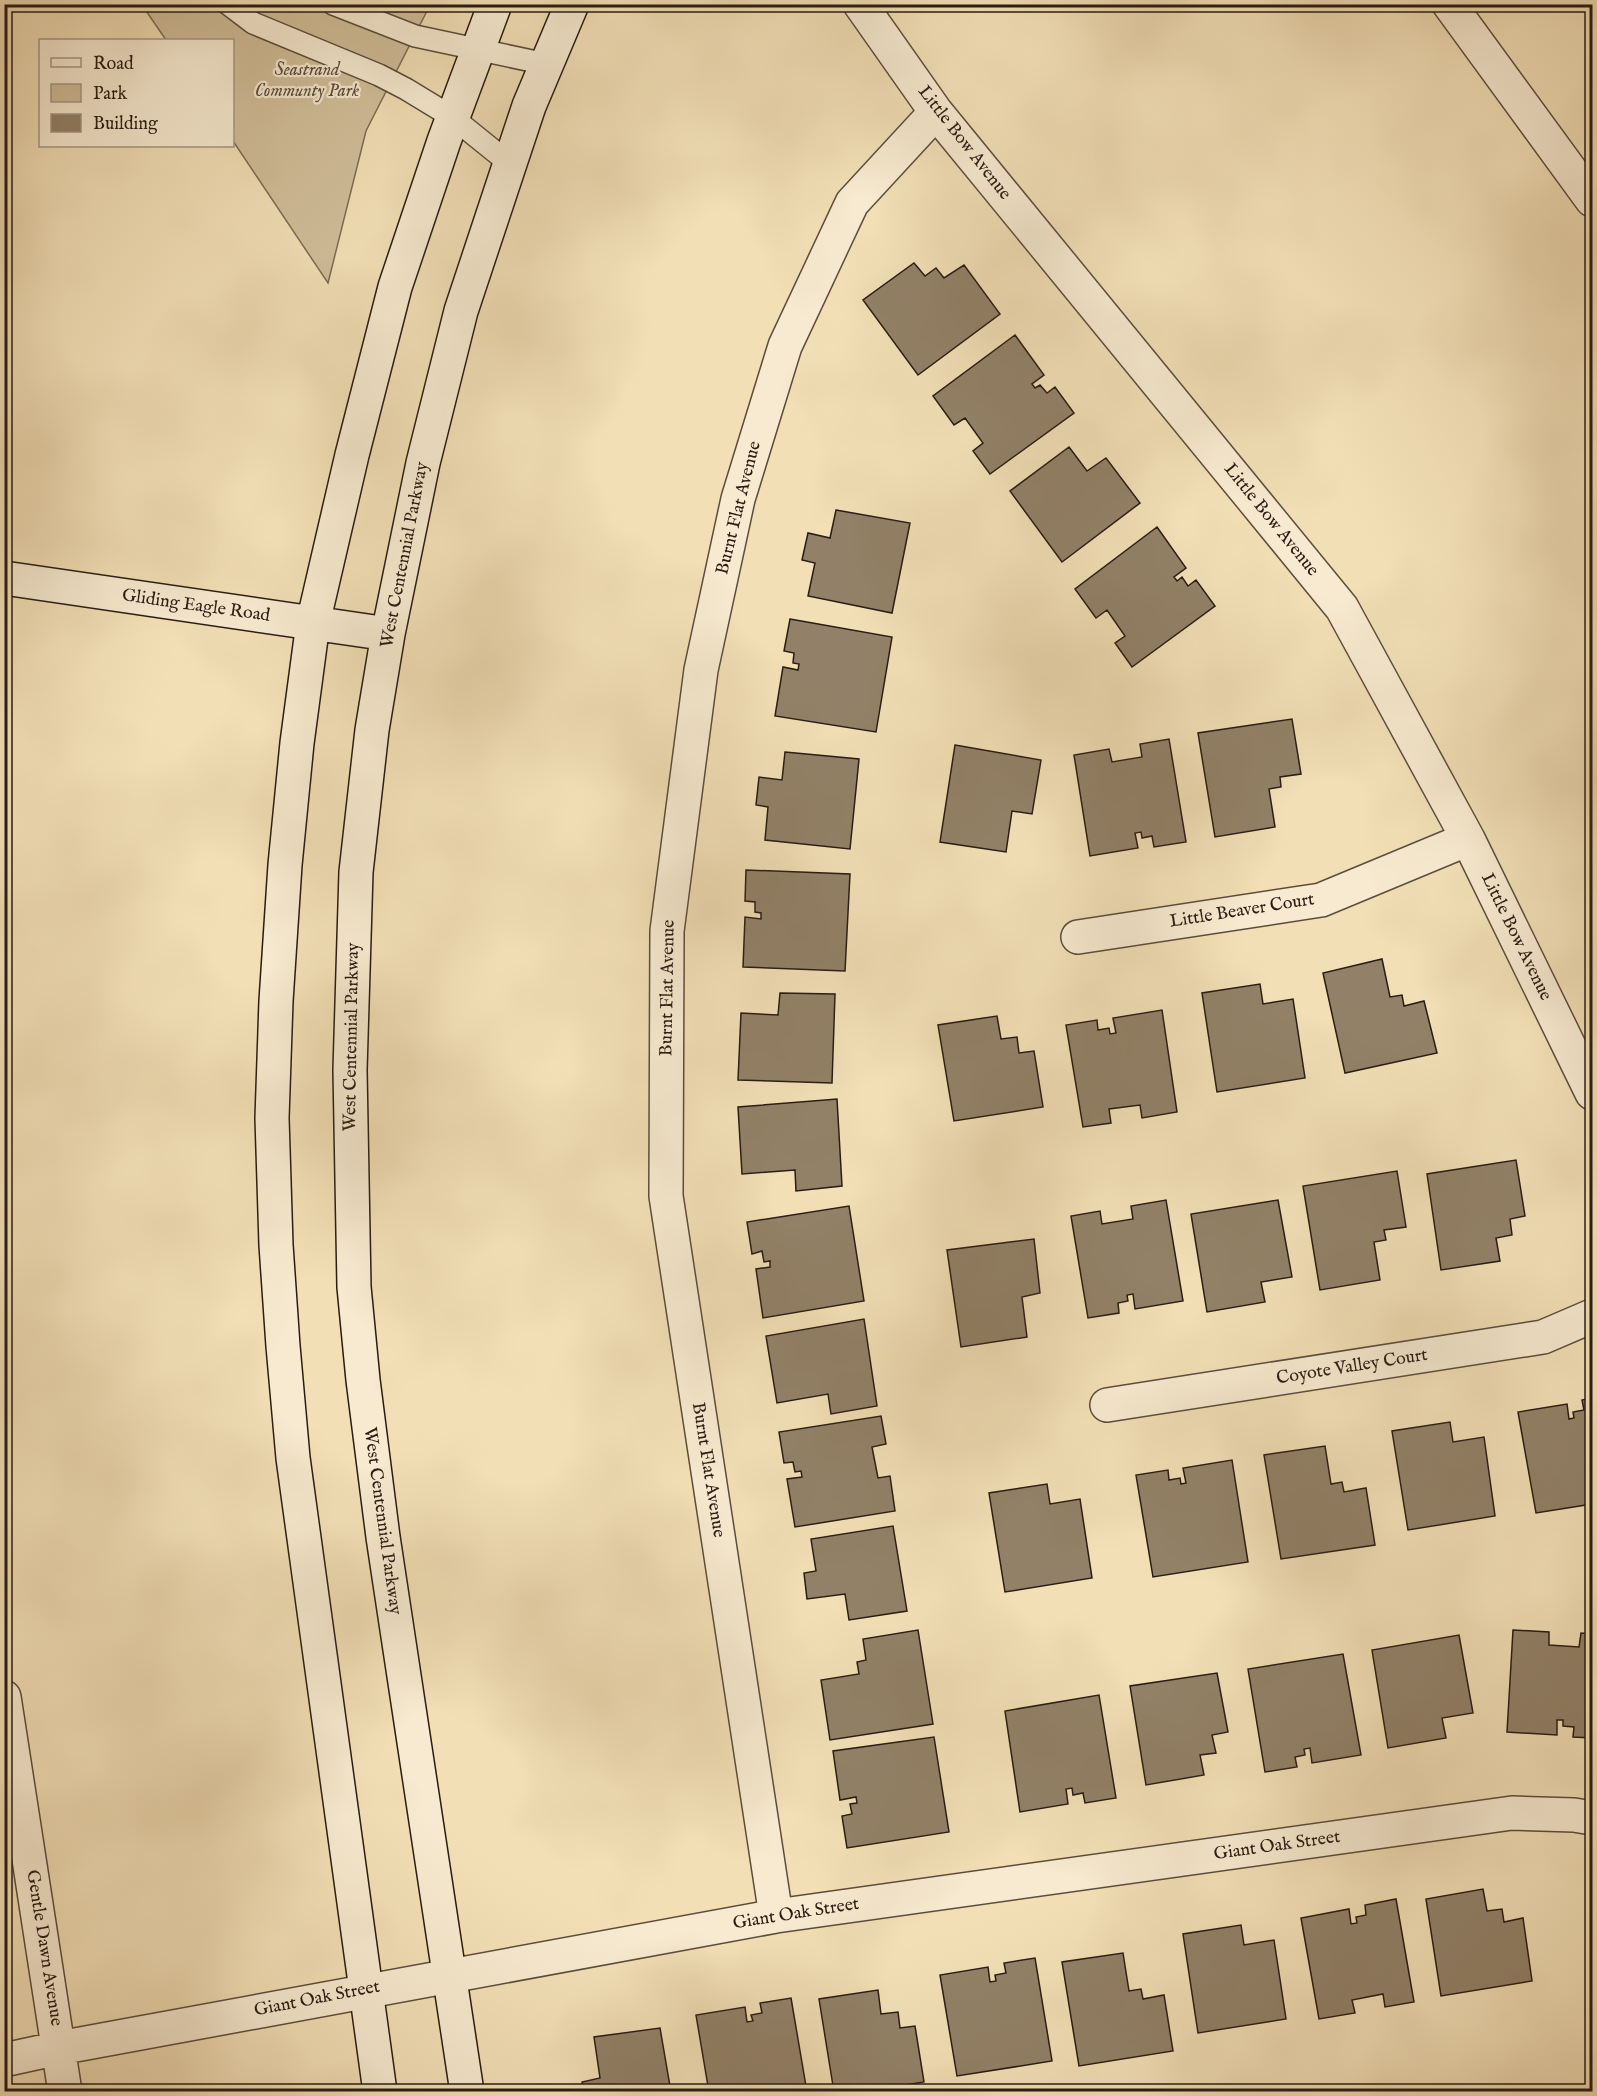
<svg xmlns="http://www.w3.org/2000/svg" width="1597" height="2096" viewBox="0 0 1597 2096" font-family="'IM FELL English',serif">
	<style>
		.green { fill: #d0be9a; stroke: #7c6d56; stroke-width: 1.5 }
		.building { fill: #928168; stroke: #291c13; stroke-width: 1.5 }
		.lines { fill: none; stroke-linecap: round; stroke-linejoin: round }
		.lane-casing { stroke: #5b4d3c; stroke-width: 24 }
		.street-casing { stroke: #5b4d3c; stroke-width: 36 }
		.secondary-casing { stroke: #291c13; stroke-width: 36 }
		.lane { stroke: #f7ead0; stroke-width: 21 }
		.street { stroke: #f7ead0; stroke-width: 33 }
		.secondary { stroke: #f7ead0; stroke-width: 33 }
		.labels { text-anchor: middle; dominant-baseline: central; stroke-width: 4.5; stroke-linejoin: round; paint-order: stroke }
		.park-label { font-size: 18px; font-style: italic; fill: #5b4d3c; stroke: #f7ead0 }
		.street-label { font-size: 18px; fill: #291c13; stroke: #f7ead0 }
	</style>
	<rect width="100%" height="100%" fill="#f2dfb6"/>
	<filter id="stains"><feTurbulence type="fractalNoise" baseFrequency=".00333" numOctaves="4"/><feColorMatrix values="0 0 0 0 .2 0 0 0 0 .09 0 0 0 0 .02 0 0 0 .5 -.17"/></filter>
	<radialGradient id="worn" r=".72"><stop offset=".6" stop-color="#630" stop-opacity="0"/><stop offset="1" stop-color="#630" stop-opacity=".3"/></radialGradient>
	<!-- green -->
	<path class="green" d="M142,5H430L366,131L328,283L233,141L232,40H166Z"/>
	<!-- building -->
	<path class="building" d="M914,263L925,276L936,268L944,278L964,265L1000,314L918,375L863,300Z
		M1015,335L1044,375L1032,384L1035,388L1040,385L1047,393L1055,387L1074,413L990,474L973,451L983,443L965,418L954,425L933,396Z
		M1069,447L1087,471L1106,458L1140,503L1062,562L1010,491Z
		M836,510L910,523L892,613L808,596L815,563L802,560L808,533L830,538Z
		M1157,527L1186,568L1174,577L1177,581L1182,577L1188,586L1196,580L1215,606L1132,667L1115,643L1125,636L1107,610L1096,618L1075,589Z
		M790,619L892,637L876,732L775,716L783,667L798,670L799,664L793,663L794,653L784,651Z
		M1292,719L1301,774L1280,777L1281,787L1269,789L1275,827L1215,837L1198,733Z
		M1169,739L1186,842L1154,847L1152,836L1142,838L1141,832L1135,833L1138,848L1090,856L1074,755L1109,749L1112,762L1142,757L1140,744Z
		M955,745L1041,760L1032,814L1012,811L1006,852L940,842Z
		M785,752L859,759L850,849L765,840L768,807L756,805L759,777L782,780Z
		M746,870L850,874L845,971L743,967L745,917L761,919V913L755,912V902L745,901Z
		M1382,959L1390,997L1402,995L1404,1006L1424,1001L1437,1053L1345,1073L1323,973Z
		M1260,984L1263,1004L1293,999L1305,1078L1217,1092L1202,993Z
		M780,993L835,994L832,1083L738,1080L741,1013L778,1015Z
		M1162,1010L1177,1112L1142,1118L1140,1105L1109,1109L1111,1123L1083,1127L1066,1025L1097,1020L1098,1030L1109,1028L1110,1034L1116,1033L1113,1018Z
		M997,1016L1001,1039L1017,1037L1019,1053L1034,1051L1043,1107L954,1121L938,1025Z
		M837,1099L842,1186L796,1191L795,1170L742,1174L738,1107Z
		M1516,1160L1525,1216L1510,1219L1512,1235L1496,1238L1500,1261L1441,1270L1427,1174Z
		M1397,1171L1406,1227L1384,1230L1386,1240L1374,1242L1380,1280L1320,1290L1303,1186Z
		M1166,1200L1183,1301L1135,1309L1133,1294L1127,1295L1128,1301L1118,1303L1119,1313L1088,1318L1071,1216L1100,1211L1102,1224L1133,1219L1131,1206Z
		M1278,1200L1292,1277L1261,1282L1265,1302L1207,1312L1191,1214Z
		M849,1206L864,1301L763,1318L756,1269L770,1267V1261L764,1262L762,1251L752,1254L747,1222Z
		M1034,1239L1040,1293L1022,1297L1027,1337L961,1347L947,1250Z
		M864,1319L877,1406L831,1414L828,1394L777,1403L766,1336Z
		M1592,1398V1504L1536,1513L1518,1412L1567,1404L1569,1419L1574,1418L1573,1412L1584,1410L1582,1400Z
		M881,1416L886,1444L872,1447L878,1478L890,1476L895,1511L795,1527L787,1479L802,1477L801,1471L795,1472L793,1462L784,1463L779,1432Z
		M1450,1422L1453,1442L1484,1437L1495,1516L1408,1530L1392,1431Z
		M1325,1446L1331,1484L1342,1482L1344,1492L1366,1488L1375,1545L1281,1559L1264,1455Z
		M1232,1460L1248,1562L1153,1577L1136,1475L1168,1470L1169,1480L1180,1478L1181,1484L1186,1483L1183,1468Z
		M1047,1484L1050,1504L1080,1499L1092,1578L1005,1592L989,1493Z
		M893,1526L907,1611L849,1620L845,1594L807,1599L804,1573L816,1571L811,1539Z
		M918,1630L933,1724L830,1740L821,1680L859,1674L857,1662L866,1660L863,1639Z
		M1513,1630L1549,1632V1645L1579,1647L1581,1633L1592,1634V1738L1573,1737L1574,1727L1563,1726V1720H1557V1735L1507,1732Z
		M1459,1635L1473,1713L1442,1718L1446,1738L1388,1748L1372,1650Z
		M1343,1654L1361,1755L1312,1763L1310,1748L1304,1749L1305,1755L1295,1757L1297,1767L1265,1772L1248,1669Z
		M1217,1673L1228,1732L1212,1735L1216,1753L1200,1755L1204,1775L1146,1785L1130,1686Z
		M1099,1695L1116,1798L1085,1803L1083,1793L1073,1795L1072,1788L1066,1789L1068,1804L1020,1812L1005,1711Z
		M934,1737L949,1832L847,1848L842,1816L852,1814L850,1804L857,1803L856,1797L840,1800L833,1751Z
		M1483,1889L1487,1911L1502,1909L1504,1922L1523,1918L1532,1981L1441,1996L1426,1899Z
		M1396,1899L1414,2002L1385,2007L1383,1994L1352,2000L1355,2013L1319,2019L1301,1918L1349,1909L1351,1924L1357,1923L1356,1917L1366,1915L1365,1905Z
		M1241,1925L1244,1945L1274,1940L1286,2019L1198,2033L1183,1934Z
		M1123,1953L1129,1991L1141,1989L1143,1999L1164,1995L1173,2051L1079,2066L1062,1962Z
		M1035,1958L1052,2061L957,2076L940,1975L988,1967L990,1982L996,1981L995,1975L1006,1973L1004,1963Z
		M878,1990L881,2014L898,2012L900,2028L915,2026L924,2082L861,2092H834L819,1999Z
		M791,1998L807,2092H709L696,2015L745,2007L747,2022L753,2021L751,2015L762,2013L760,2003Z
		M660,2028L671,2092H583L582,2082L600,2078L594,2037Z"/>
	<g class="lines">
		<defs>
			<path id="lane" d="M228,4L253,23L379,75L406,89L452,117L509,163
				M333,4L415,36L546,64"/>
			<path id="street" d="M860,4L936,112L1342,608L1468,839L1592,1093
				M1449,4L1592,200
				M1078,937L1321,900L1468,839
				M1107,1405L1543,1337L1592,1316
				M4,1697L65,2092
				M776,1916L666,1196L667,931L701,670L738,499L785,346L852,203L936,112
				M4,2060L59,2048L776,1916L1512,1813L1574,1815L1592,1818"/>
			<path id="secondary" d="M4,578L388,634
				M380,2092L293,1458L283,1346L276,1245L272,1118L276,1001L285,865L297,743L313,623L352,455L395,287L444,141L495,4
				M467,2092L383,1537L363,1380L354,1287L350,1070L356,872L372,730L388,634L423,463L461,311L529,106L572,4"/>
		</defs>
		<!-- lane casing -->
		<use href="#lane" class="lane-casing"/>
		<!-- street casing -->
		<use href="#street" class="street-casing"/>
		<!-- secondary casing -->
		<use href="#secondary" class="secondary-casing"/>
		<!-- lane -->
		<use href="#lane" class="lane"/>
		<!-- street -->
		<use href="#street" class="street"/>
		<!-- secondary -->
		<use href="#secondary" class="secondary"/>
	</g>
	<g class="labels">
		<!-- park labels -->
		<g class="park-label">
			<text x="307" y="70">Seastrand<tspan x="307" dy="21">Communty Park</tspan></text>
		</g>
		<!-- street labels -->
		<g class="street-label">
			<text transform="translate(964 143) rotate(52)">Little Bow Avenue</text>
			<text transform="translate(739 508) rotate(-76)">Burnt Flat Avenue</text>
			<text transform="translate(1271 520) rotate(51)">Little Bow Avenue</text>
			<text transform="translate(405 555) rotate(-79)">West Centennial Parkway</text>
			<text transform="translate(196 606) rotate(8)">Gliding Eagle Road</text>
			<text transform="translate(1242 911) rotate(-9)">Little Beaver Court</text>
			<text transform="translate(1516 937) rotate(64)">Little Bow Avenue</text>
			<text transform="translate(668 988) rotate(-89)">Burnt Flat Avenue</text>
			<text transform="translate(352 1037) rotate(-89)">West Centennial Parkway</text>
			<text transform="translate(1352 1367) rotate(-9)">Coyote Valley Court</text>
			<text transform="translate(708 1470) rotate(81)">Burnt Flat Avenue</text>
			<text transform="translate(382 1521) rotate(82)">West Centennial Parkway</text>
			<text transform="translate(1277 1846) rotate(-8)">Giant Oak Street</text>
			<text transform="translate(796 1914) rotate(-9)">Giant Oak Street</text>
			<text transform="translate(44 1948) rotate(81)">Gentle Dawn Avenue</text>
			<text transform="translate(317 1999) rotate(-11)">Giant Oak Street</text>
		</g>
	</g>
	<!-- margin -->
	<rect width="1597" height="2096" fill="none" stroke="#f2dfb6" stroke-width="24"/>
	<rect x="6" y="6" width="1585" height="2084" fill="none" stroke="#291c13" stroke-width="3"/>
	<rect x="12" y="12" width="1573" height="2072" fill="none" stroke="#291c13" stroke-width="1.5"/>
	<!-- legend -->
	<rect x="39" y="39" width="195" height="108" fill="#f7ead0" stroke="#a59884" stroke-width="1.5"/>
	<rect x="51" y="58" width="30" height="9" fill="#f7ead0" stroke="#a59884" stroke-width="1.5"/>
	<text x="93" y="69" font-size="18" fill="#291c13">Road</text>
	<rect x="51" y="84" width="30" height="18" fill="#d0be9a" stroke="#a59884" stroke-width="1.5"/>
	<text x="93" y="99" font-size="18" fill="#291c13">Park</text>
	<rect x="51" y="114" width="30" height="18" fill="#928168" stroke="#a59884" stroke-width="1.5"/>
	<text x="93" y="129" font-size="18" fill="#291c13">Building</text>
	<rect width="100%" height="100%" filter="url(#stains)"/>
	<rect width="100%" height="100%" fill="url(#worn)"/>
</svg>
